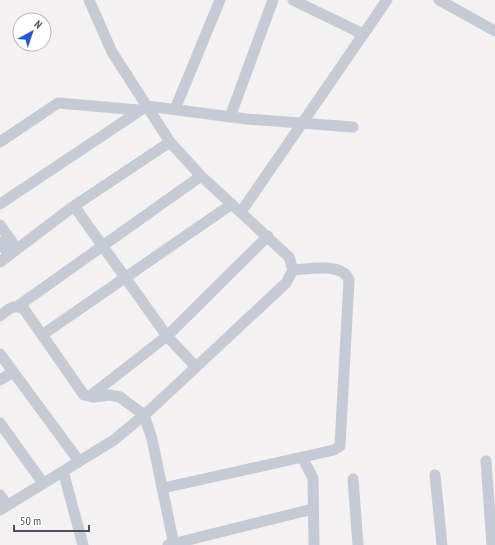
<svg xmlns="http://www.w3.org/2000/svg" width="495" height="545" viewBox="0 0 495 545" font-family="'PT Sans Narrow',sans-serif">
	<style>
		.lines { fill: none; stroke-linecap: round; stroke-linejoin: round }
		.minor { stroke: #c5cad4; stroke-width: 11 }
	</style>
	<rect width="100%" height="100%" fill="#f3f1f1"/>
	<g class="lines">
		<!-- minor -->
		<path class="minor" d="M293,0L363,34
			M439,0L495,31
			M175,109L220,0
			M230,117L273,0
			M0,142L58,103L139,110
			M0,204L147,106L247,119L353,127
			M74,206L167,336L196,367
			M241,212L387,0
			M0,225L17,249
			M0,242L9,255
			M0,262L74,206L170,142
			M18,306L201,176
			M0,316C8,310 13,303 24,309L84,395L94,397L110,395L120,397L144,415L152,439L174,545
			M42,335L232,204
			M0,354L79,461
			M0,380L13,372
			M90,396L167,336L268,236
			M0,423L43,483
			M302,457L313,478L314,545
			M486,461L492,545
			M63,471L83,545
			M435,475L442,545
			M353,479L358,545
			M163,488L334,450L340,446L349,280C343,262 308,269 293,270
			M0,495L7,505
			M0,510L114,440L151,409L286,283L293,270L289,257L201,176L170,142L112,52L89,0
			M168,545L313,509"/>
	</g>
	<!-- north arrow -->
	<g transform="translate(32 32) rotate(40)"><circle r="19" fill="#ffffff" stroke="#b6b9be"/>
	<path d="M0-3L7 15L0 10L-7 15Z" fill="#2557d8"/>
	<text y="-6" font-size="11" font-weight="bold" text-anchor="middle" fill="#49515d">N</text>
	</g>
	<!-- scale -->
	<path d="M14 525v6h75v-6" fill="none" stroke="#49515d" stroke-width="2"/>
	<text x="20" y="525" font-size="12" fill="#49515d" stroke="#ffffff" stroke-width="3" paint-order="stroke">50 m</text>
</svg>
